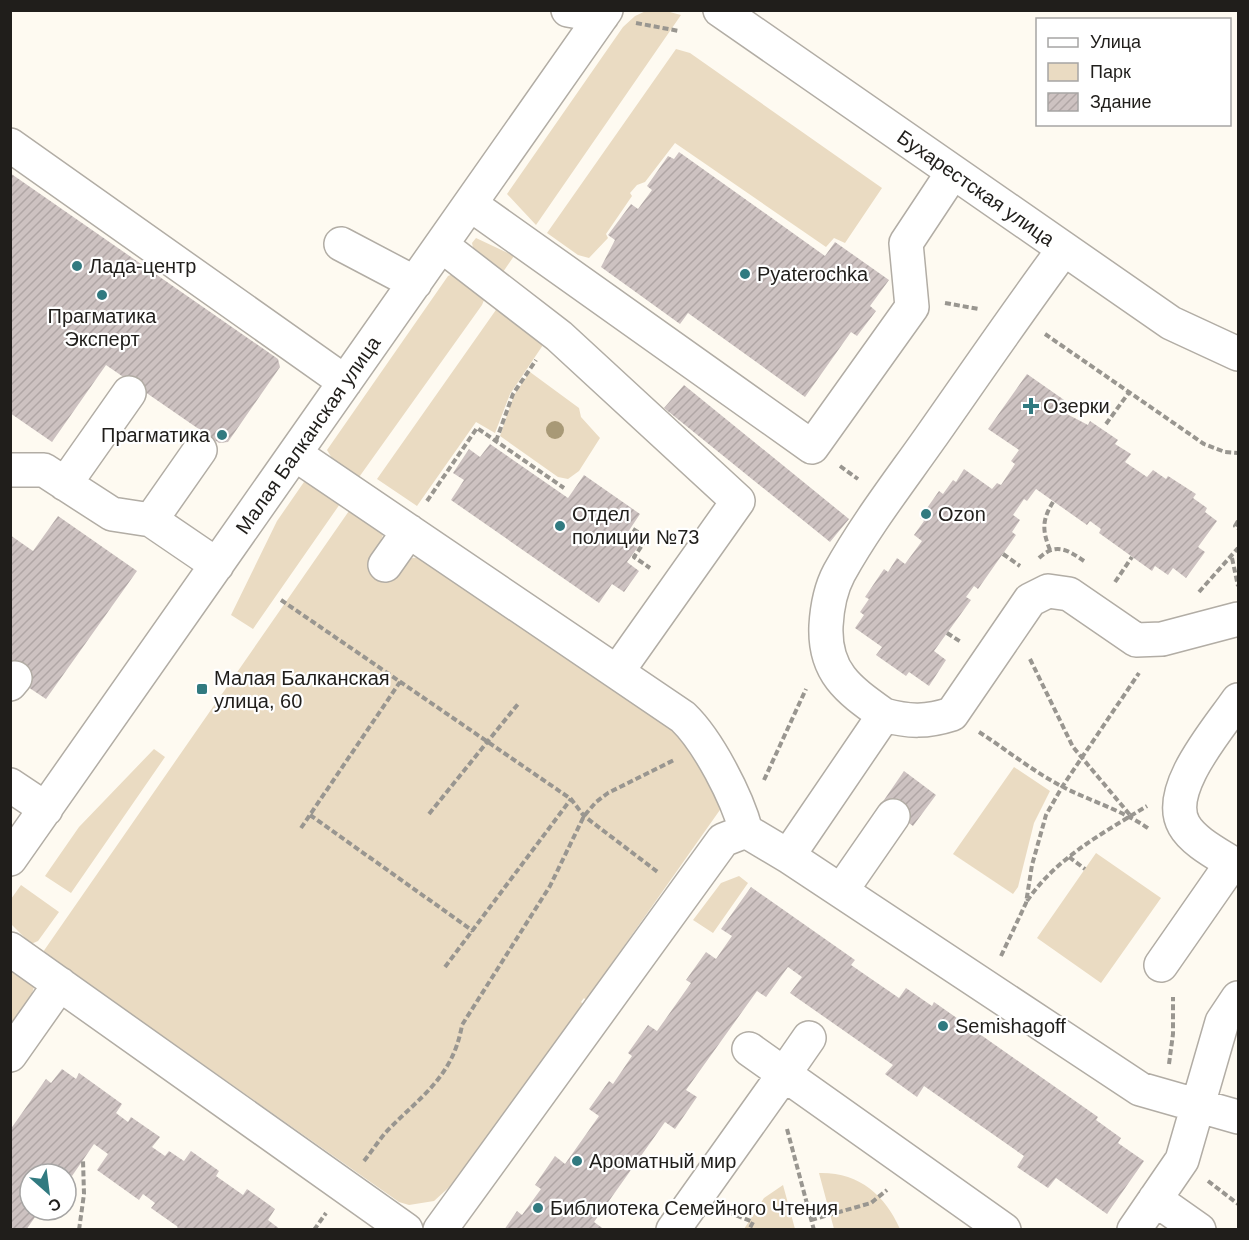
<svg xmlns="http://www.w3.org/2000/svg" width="1249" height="1240" viewBox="0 0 1249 1240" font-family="Helvetica,sans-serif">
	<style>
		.green { fill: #eadbc2 }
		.building { fill: url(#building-hatch) }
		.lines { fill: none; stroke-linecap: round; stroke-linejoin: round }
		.minor-casing { stroke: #b2ada5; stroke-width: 36 }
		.path { stroke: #999690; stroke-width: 4; stroke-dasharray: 6 3; stroke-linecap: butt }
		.minor { stroke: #fff; stroke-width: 33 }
		.tree { fill: #a89976 }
		.poi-dot { fill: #317a80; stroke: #fff; stroke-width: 2 }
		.labels { text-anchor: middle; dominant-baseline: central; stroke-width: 4.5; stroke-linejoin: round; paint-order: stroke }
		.street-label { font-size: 20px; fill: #201e1b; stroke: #fff }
		.poi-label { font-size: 20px; fill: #201e1b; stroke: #fff; text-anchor: start }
	</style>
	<defs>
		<pattern id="building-hatch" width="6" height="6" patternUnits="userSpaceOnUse" patternTransform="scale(1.5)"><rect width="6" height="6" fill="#cdc2c1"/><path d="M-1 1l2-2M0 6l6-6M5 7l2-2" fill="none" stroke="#b0a6a5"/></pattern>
	</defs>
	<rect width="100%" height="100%" fill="#fefaf1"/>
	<!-- green -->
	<path class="green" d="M648,10L666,11L681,15L536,225L507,194L623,27L635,16Z
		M676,49L690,53L882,188L845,243L834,238L826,247L675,143L645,182L637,185L630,193L632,196L606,234L608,238L589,258L578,255L547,233Z
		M476,238L514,256L501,275L474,252L472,243Z
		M453,274L486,295L482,305L357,480L333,460L327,450L448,276Z
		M498,307L543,345L510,394L495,433L476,422L417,506L377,479Z
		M530,372L579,408L581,417L600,438L579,471L568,479L558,477L500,436L514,395Z
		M304,482L314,484L342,501L253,629L231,615L277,521Z
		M351,508L383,535L371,562L395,578L412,558L422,557L674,729L686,744L722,807L586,1000L584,998L581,1002L583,1004L456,1181L434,1201L409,1205L399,1202L43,952Z
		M154,749L165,757L71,893L45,876L79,827Z
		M1014,767L1050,791L1034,823L1018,887L1013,894L953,854Z
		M1096,853L1161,898L1101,983L1037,938Z
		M739,876L748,883L713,933L693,920L721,883Z
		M21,885L59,912L38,941L31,944L11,924V899Z
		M11,969L34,987L30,1001L11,1030Z
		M819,1173C859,1172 885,1195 900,1229H834Z
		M783,1185L795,1229H744L764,1198Z"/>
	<!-- building -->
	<path class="building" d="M679,152L825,256L835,242L889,280L870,306L876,311L857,336L851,332L805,397L688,313L680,324L601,267L615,240L608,235L631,204L638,209L652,190L647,186L668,156L674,159Z
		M10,173L278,359L280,367L228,442L219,443L106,365L52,442L10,413Z
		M1027,374L1067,402L1061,411L1088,425L1090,421L1118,440L1115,444L1131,454L1125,462L1147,477L1153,470L1166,479L1168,476L1196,494L1193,498L1207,508L1205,512L1217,521L1198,547L1205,552L1186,578L1173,568L1168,575L1155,566L1152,571L1099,533L1101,529L1090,521L1087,525L1036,489L1027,501L1024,499L1013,515L1020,520L1012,532L1016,535L978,589L974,586L966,597L971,600L934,651L946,660L929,686L909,672L906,676L876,655L882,647L855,628L864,615L860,612L869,599L865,597L884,569L888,572L897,558L905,564L922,541L914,535L924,521L920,518L939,491L943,494L953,480L956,482L964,469L992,489L997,483L1001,485L1015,464L1011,461L1019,450L988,429Z
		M684,385L849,519L830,542L664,408Z
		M490,444L568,498L584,475L640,514L624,538L638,547L627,562L639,571L624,592L612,584L599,603L451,500L464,480L453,473L469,449L480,457Z
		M58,516L137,571L46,699L10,675V535L33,551Z
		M904,771L936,795L913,826L882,803Z
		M751,887L855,960L851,965L899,998L906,988L932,1006L934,1002L1098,1117L1096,1120L1121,1138L1118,1143L1144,1161L1107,1214L1056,1178L1048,1188L1017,1167L1024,1156L924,1086L917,1097L885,1074L893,1065L790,993L802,977L788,967L766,997L757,991L686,1090L697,1097L675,1129L665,1122L594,1222L605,1230H504L517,1211L522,1215L541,1189L535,1185L555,1156L565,1164L599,1116L589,1109L609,1081L613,1084L632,1056L628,1053L648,1025L657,1031L691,983L686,980L706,952L716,959L732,936L721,929Z
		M62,1069L76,1079L79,1073L122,1104L116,1113L128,1122L131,1117L160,1137L152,1147L165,1156L169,1151L184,1161L191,1151L219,1171L216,1176L243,1195L247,1189L275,1209L268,1220L281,1230H175L178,1227L151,1208L155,1203L143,1194L139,1200L97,1170L108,1154L94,1144L72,1176L66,1172L30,1174V1210H40L26,1230H10V1130L46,1079L51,1083Z"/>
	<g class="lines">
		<defs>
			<path id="minor" d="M568,10L602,16
				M720,10L1171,323L1238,354
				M10,145L345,382
				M470,204L812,447L912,307L906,243L953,172
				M341,244L415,283
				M441,245L559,336L738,501L617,672
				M295,454L683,717C708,741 737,797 746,831
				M10,470H44L112,514L151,520L217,565
				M65,484L129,393
				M151,520L200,450
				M385,565L409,531
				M10,684L15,678
				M1238,700C1219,728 1164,790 1184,825C1194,843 1222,856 1238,867
				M884,715C909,722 927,722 952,714L1030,600L1048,591L1069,594L1136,640L1162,639L1238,619
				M10,785L46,809
				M788,856L884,715C849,690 824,673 826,626C827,608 831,588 839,573C865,526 899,482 930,438C975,374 1018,311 1064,249
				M10,859L606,10
				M841,891L893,816
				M10,949L406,1230
				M1161,965L1232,863
				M749,1049L784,1074L809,1038
				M10,1055L60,984
				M1155,1199L1199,1230
				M440,1230L723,840L746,831L788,856L1140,1089L1238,1117
				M673,1230L784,1074L1004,1230
				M1134,1230L1182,1160L1222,1022L1238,998"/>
		</defs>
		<!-- minor casing -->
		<use href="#minor" class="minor-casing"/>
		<!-- path -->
		<path class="path" d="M636,23L679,31
			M945,303L979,309
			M1045,334L1204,444L1225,452L1238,453
			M1106,424L1130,391
			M496,441L513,394L536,360
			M840,466L858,479
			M427,501L477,428L564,488
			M1238,521L1235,526L1238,528
			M633,529L647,538L634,557L650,568
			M1050,550C1042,530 1042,520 1053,502
			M1003,554L1020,566
			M1039,558C1056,542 1068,550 1084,561
			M1232,558L1238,586
			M1115,582L1132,557
			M1199,592L1238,548
			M281,600L571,799L584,816L659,873
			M947,633L961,642
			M1030,659L1073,747L1130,815
			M979,732C1007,750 1035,773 1065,788C1093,802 1124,811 1149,829
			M764,780L806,689
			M429,814L518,704
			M310,815L473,931
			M301,828L400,682
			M1069,857L1085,869
			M1027,901C1056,858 1103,833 1147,806
			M1001,956L1026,903L1032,865L1046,815L1062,787L1139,673
			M445,967L571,799
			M1169,1064L1173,1034V997
			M787,1129L814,1230
			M364,1161C372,1151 379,1140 387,1131C421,1096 453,1077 462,1025L550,886L584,816L596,802L608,793L674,760
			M1208,1181L1238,1204
			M728,1212L753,1222L749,1230
			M811,1220L871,1203L887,1190
			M79,1230L84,1194L83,1160
			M314,1230L326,1213"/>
		<!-- minor -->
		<use href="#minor" class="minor"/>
	</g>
	<!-- trees -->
	<circle class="tree" cx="555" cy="430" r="9"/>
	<!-- markers -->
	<g class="poi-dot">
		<circle cx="77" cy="266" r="6"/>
		<circle cx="745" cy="274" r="6"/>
		<circle cx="102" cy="295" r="6"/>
		<path d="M1028 397h6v6h6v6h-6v6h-6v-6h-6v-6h6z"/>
		<circle cx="222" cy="435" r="6"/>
		<circle cx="926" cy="514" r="6"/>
		<circle cx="560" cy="526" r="6"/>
		<rect x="196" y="683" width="12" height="12" rx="3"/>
		<circle cx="943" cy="1026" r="6"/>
		<circle cx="577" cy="1161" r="6"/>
		<circle cx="538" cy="1208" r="6"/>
	</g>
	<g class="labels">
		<!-- street labels -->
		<g class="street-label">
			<text transform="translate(976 188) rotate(35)">Бухарестская улица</text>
			<text transform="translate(308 435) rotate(-55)">Малая Балканская улица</text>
		</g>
		<!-- poi labels -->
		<g class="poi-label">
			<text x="89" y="266">Лада-центр</text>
			<text x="757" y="274">Pyaterochka</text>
			<text x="102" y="316" text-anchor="middle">Прагматика<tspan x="102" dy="23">Эксперт</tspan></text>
			<text x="1043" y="406">Озерки</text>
			<text x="210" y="435" text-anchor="end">Прагматика</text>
			<text x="572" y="514">Отдел<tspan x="572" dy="23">полиции №73</tspan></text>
			<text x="938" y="514">Ozon</text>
			<text x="214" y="678">Малая Балканская<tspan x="214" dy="23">улица, 60</tspan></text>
			<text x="955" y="1026">Semishagoff</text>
			<text x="589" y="1161">Ароматный мир</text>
			<text x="550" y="1208">Библиотека Семейного Чтения</text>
		</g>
	</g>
	<!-- border -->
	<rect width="1249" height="1240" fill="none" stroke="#201e1b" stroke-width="24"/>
	<!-- legend -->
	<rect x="1036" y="18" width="195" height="108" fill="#ffffff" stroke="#a6a5a4" stroke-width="1.5"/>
	<rect x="1048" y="38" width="30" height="9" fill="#ffffff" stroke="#a6a5a4" stroke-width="1.5"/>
	<text x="1090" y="48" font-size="18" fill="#201e1b">Улица</text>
	<rect x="1048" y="63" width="30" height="18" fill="#eadbc2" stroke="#a6a5a4" stroke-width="1.5"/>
	<text x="1090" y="78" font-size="18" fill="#201e1b">Парк</text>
	<rect x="1048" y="93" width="30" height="18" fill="url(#building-hatch)" stroke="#a6a5a4" stroke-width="1.5"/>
	<text x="1090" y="108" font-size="18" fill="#201e1b">Здание</text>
	<!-- north arrow -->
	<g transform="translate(48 1192) rotate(152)"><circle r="28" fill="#ffffff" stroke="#a6a5a4" stroke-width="1.5"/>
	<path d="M0-4.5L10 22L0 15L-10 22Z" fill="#317a80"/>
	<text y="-9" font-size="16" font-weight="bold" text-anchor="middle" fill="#201e1b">С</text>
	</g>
</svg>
